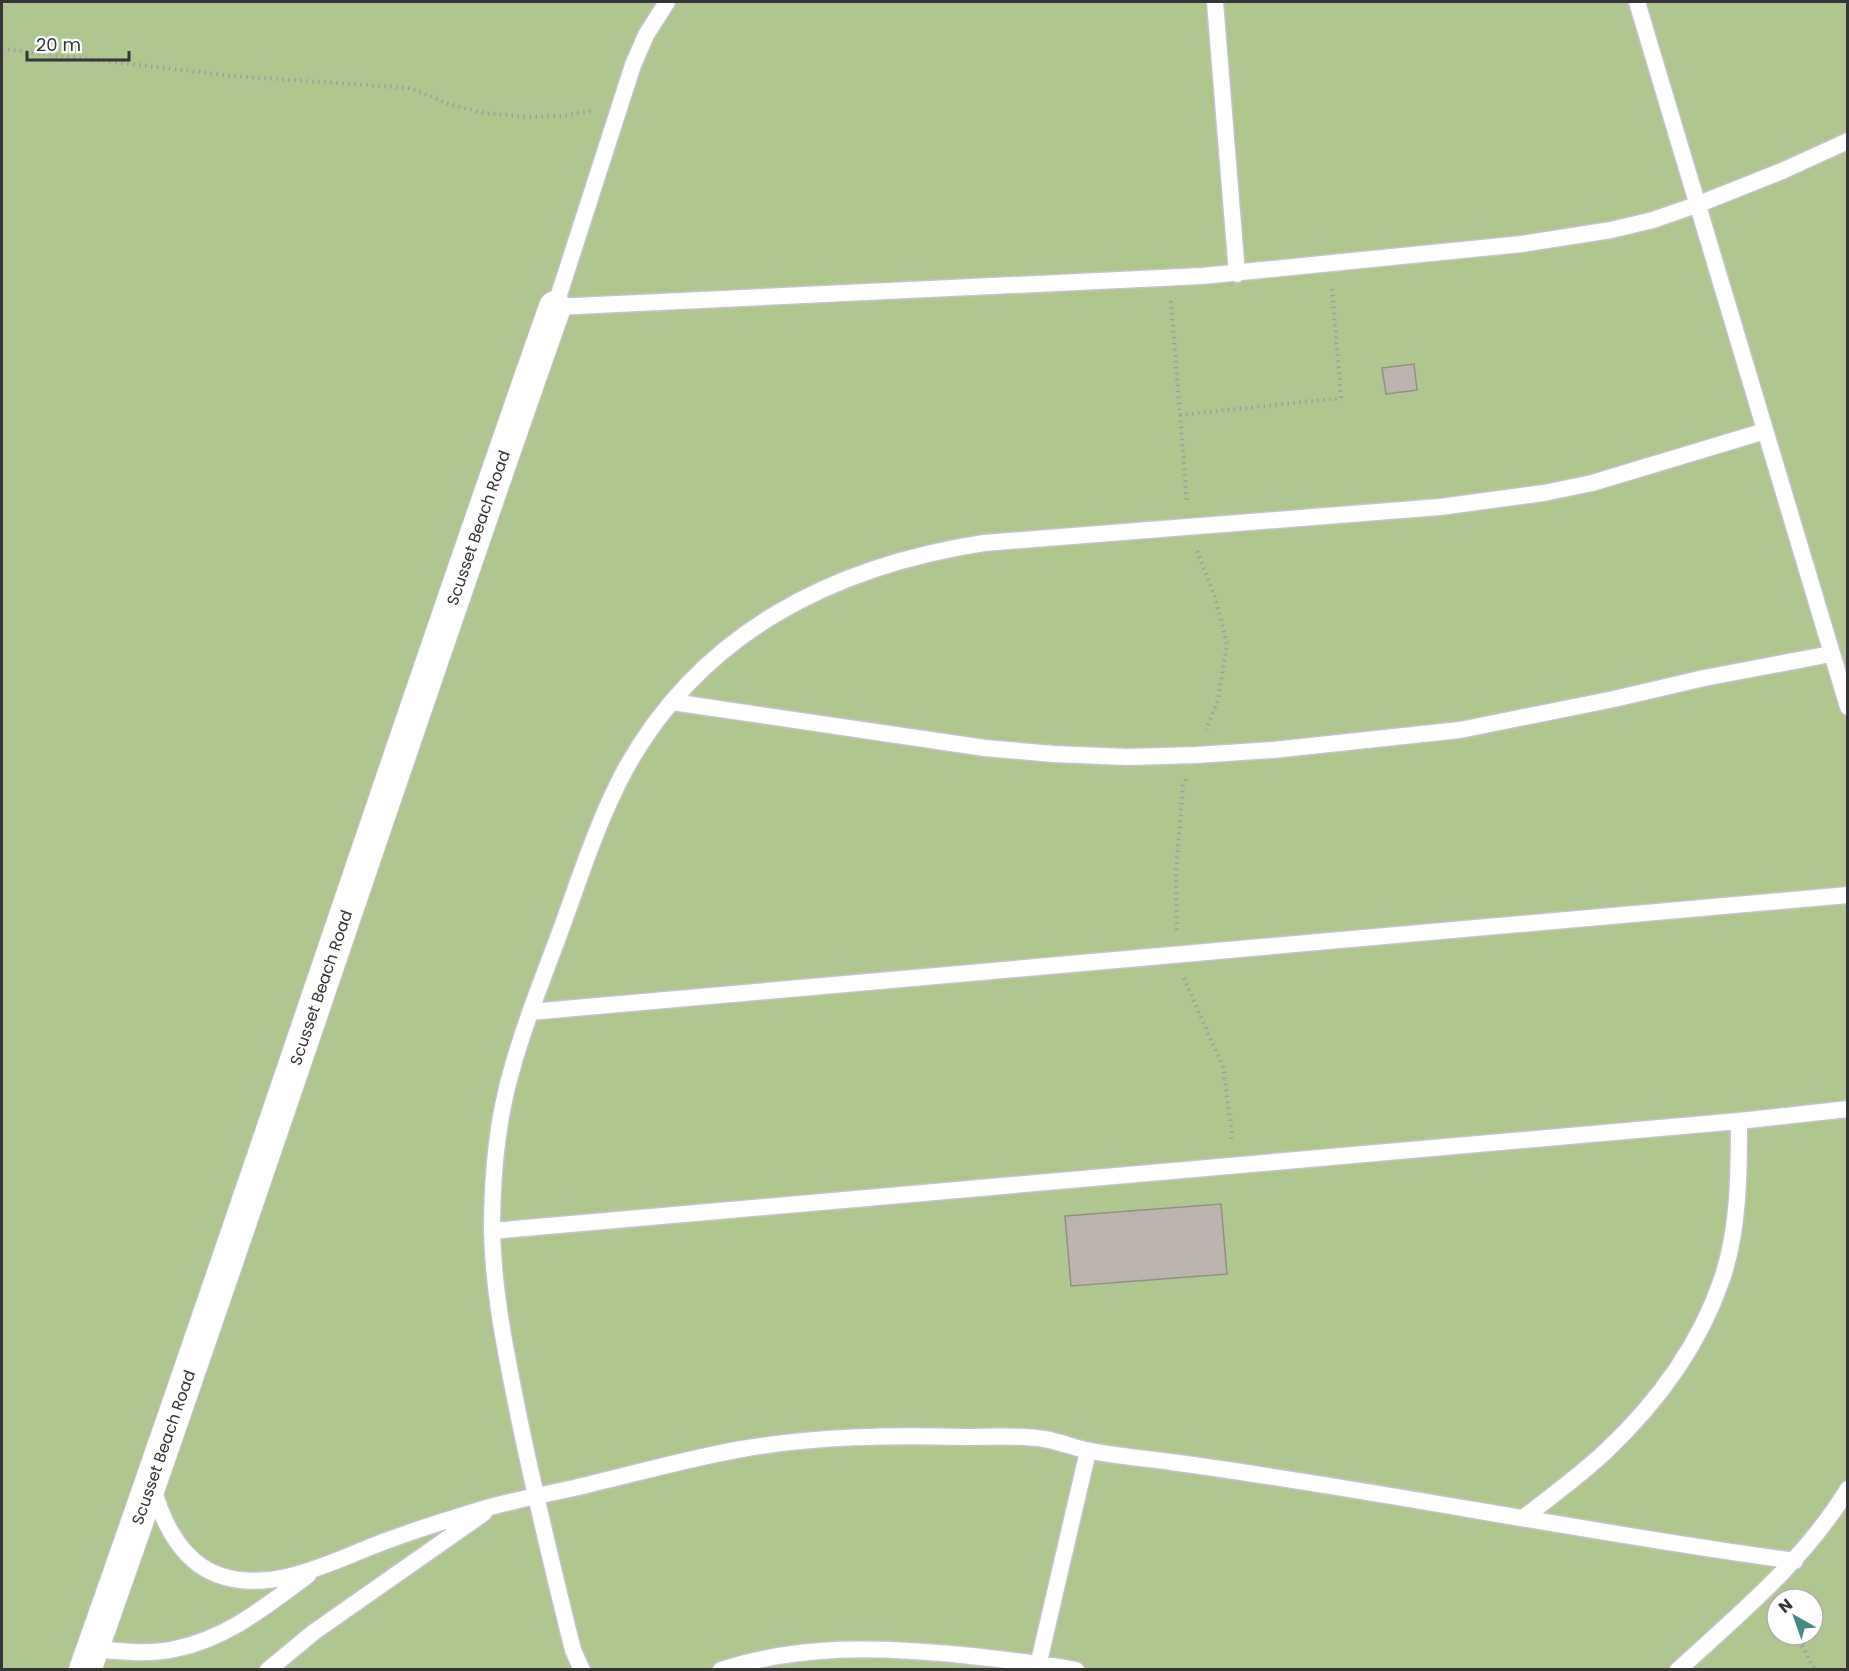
<svg xmlns="http://www.w3.org/2000/svg" width="1849" height="1671" viewBox="0 0 1849 1671" font-family="Poppins,sans-serif">
	<style>
		.green { fill: #afc68e; fill-rule: evenodd }
		.building { fill: #bab4ac; stroke: #938e86; stroke-width: 1.5 }
		.lines { fill: none; stroke-linecap: round; stroke-linejoin: round }
		.lane-casing { stroke: #c5c3cc; stroke-width: 19 }
		.street-casing { stroke: #c5c3cc; stroke-width: 34 }
		.path { stroke: #a09da4; stroke-width: 4; stroke-dasharray: 1.5 4.5; stroke-linecap: butt }
		.lane { stroke: #fff; stroke-width: 16 }
		.street { stroke: #fff; stroke-width: 32 }
		.labels { text-anchor: middle; dominant-baseline: central; stroke-width: 6; stroke-linejoin: round; paint-order: stroke }
		.street-label { font-size: 16px; fill: #353437; stroke: #fff }
	</style>
	<rect width="100%" height="100%" fill="#edeaf4"/>
	<!-- green -->
	<path class="green" d="M2,2H1847V1669L2,1670ZM1777,1599H1813V1635H1777Z"/>
	<!-- building -->
	<path class="building" d="M1414,364L1417,390L1386,394L1382,368Z
		M1221,1204L1227,1274L1071,1286L1065,1216Z"/>
	<g class="lines">
		<defs>
			<path id="lane" d="M667,2L646,35L633,65L555,307L1202,276L1522,244L1611,230L1653,220L1699,204L1782,171L1848,141
				M1215,2L1237,274
				M1637,2L1848,707
				M672,702L985,748L1054,754L1127,757L1196,755L1273,750L1460,730L1614,699L1704,678L1831,654
				M530,1012L1848,895
				M492,1231L1739,1121L1848,1109
				M153,1487C163,1525 184,1566 225,1577C277,1592 335,1560 383,1542C418,1529 453,1518 490,1507C517,1500 545,1494 574,1488C630,1475 685,1459 742,1449C816,1436 891,1435 966,1437C991,1437 1019,1435 1044,1439C1058,1441 1072,1447 1086,1450C1114,1456 1143,1458 1171,1462C1380,1490 1586,1533 1795,1561
				M1523,1518C1551,1497 1579,1476 1605,1452C1655,1405 1699,1346 1722,1279C1739,1229 1739,1173 1739,1121
				M92,1649C119,1651 148,1655 175,1649C228,1638 266,1606 308,1575
				M268,1670L314,1632L484,1513
				M582,1670L573,1650C552,1566 532,1483 515,1398C504,1343 493,1287 492,1230C492,1176 497,1120 512,1069C524,1025 541,983 557,940C578,884 596,824 625,770C701,632 834,566 984,543L1440,507L1544,493L1592,483L1765,431
				M721,1670C801,1644 880,1647 962,1655C1000,1659 1038,1663 1076,1670
				M1037,1670L1088,1451
				M1678,1670C1739,1614 1804,1561 1848,1489"/>
			<g id="street">
				<path id="s1" d="M85,1670C246,1217 395,760 555,307"/>
			</g>
		</defs>
		<!-- lane casing -->
		<use href="#lane" class="lane-casing"/>
		<!-- street casing -->
		<use href="#street" class="street-casing"/>
		<!-- path -->
		<path class="path" d="M2,49L233,76L410,88L449,104L484,113L527,117L563,116L592,111
			M1171,301L1187,503
			M1180,415L1341,398L1332,289
			M1197,551L1215,597L1227,644L1218,700L1206,730
			M1177,930L1176,871L1183,786L1186,779
			M1184,978L1223,1067L1232,1134L1230,1142
			M1796,1635L1815,1670"/>
		<!-- lane -->
		<use href="#lane" class="lane"/>
		<!-- street -->
		<use href="#street" class="street"/>
	</g>
	<g class="labels">
		<!-- street labels -->
		<g class="street-label">
			<text stroke="none"><textPath href="#s1" startOffset="1208">Scusset Beach Road</textPath></text>
			<text stroke="none"><textPath href="#s1" startOffset="722">Scusset Beach Road</textPath></text>
			<text stroke="none"><textPath href="#s1" startOffset="236">Scusset Beach Road</textPath></text>
		</g>
	</g>
	<!-- border -->
	<rect width="1849" height="1671" fill="none" stroke="#353437" stroke-width="6"/>
	<!-- north arrow -->
	<g transform="translate(1795 1617) rotate(320)"><circle r="28" fill="#ffffff" stroke="#aeaeaf" stroke-width="1.5"/>
	<path d="M0-4.5L10 22L0 15L-10 22Z" fill="#448b86"/>
	<text y="-9" font-size="16" font-weight="bold" text-anchor="middle" fill="#353437">N</text>
	</g>
	<!-- scale -->
	<path d="M27 51v9h102v-9" fill="none" stroke="#353437" stroke-width="3"/>
	<text x="36" y="51" font-size="18" fill="#353437" stroke="#ffffff" stroke-width="4.5" paint-order="stroke">20 m</text>
</svg>
